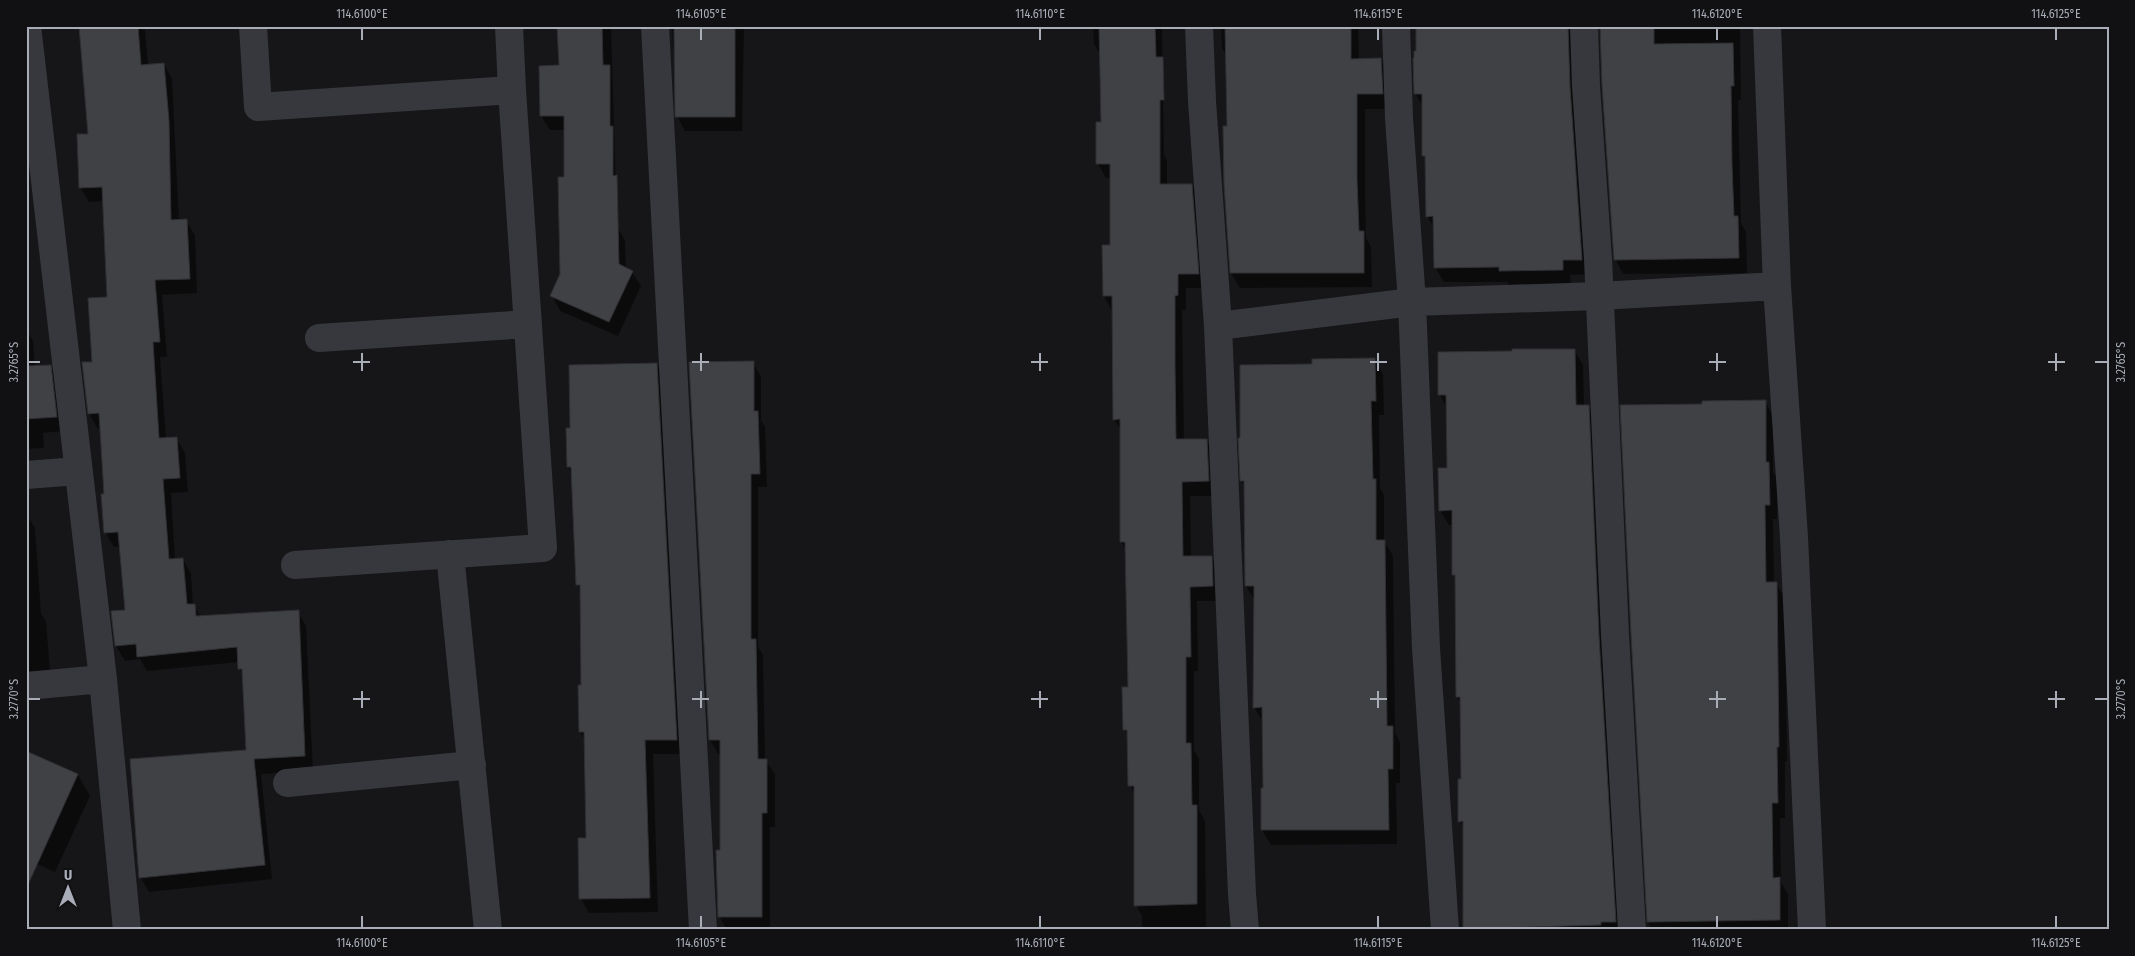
<svg xmlns="http://www.w3.org/2000/svg" width="2135" height="956" viewBox="0 0 2135 956" font-family="'Fira Sans Condensed',sans-serif">
	<style>
		.shadow { fill: #0007 }
		.building { fill: #404145; stroke: #303034 }
		.lines { fill: none; stroke-linecap: round; stroke-linejoin: round }
		.minor { stroke: #37383d; stroke-width: 28 }
		.ticks { fill: none; stroke: #a8adb8; stroke-width: 2 }
		.neatline { fill: none; stroke: #a8adb8; stroke-width: 2 }
		.ticks-label { font-size: 12px; text-anchor: middle; fill: #a8adb8 }
	</style>
	<rect width="100%" height="100%" fill="#161618"/>
	<!-- shadow -->
	<path class="shadow" d="M81,26H143L145,30L148,65L164,64L172,79L179,221H186L195,235L197,293L162,295L167,357H160L166,439L176,438L185,453L188,492L171,493L175,560L183,559L191,574L193,605L201,617L298,612L306,626L313,771L261,774L272,879L149,892L141,878L247,751L243,675L240,669L239,662L147,671L140,659L125,661L116,646L126,611L120,547H114L105,532L106,495L101,428L98,429L89,414L94,363L108,298L104,201L89,202L80,187L89,135Z
		M559,26H611L617,226L625,241L626,269L632,272L641,286L618,336L560,311L552,296L561,274L566,178V130H550L541,116L560,67Z
		M672,26H744L742,131H685L677,116L676,52L673,48Z
		M1093,26H1162L1164,155L1167,160V186L1192,185L1200,200L1206,288H1186V310H1182L1184,440H1206L1215,455L1217,496H1190L1191,557H1211L1220,572L1221,601H1197L1198,671H1194V750L1199,759V810L1205,821L1206,930H1142V916L1136,905L1135,795L1130,785L1129,737L1124,729L1129,688L1126,551L1121,541V431L1114,419L1112,311L1104,296L1111,246V178H1106L1098,164L1102,123L1101,56L1094,44Z
		M1221,26H1358L1359,60H1381L1389,74L1390,109H1365V196L1366,238L1371,247L1372,287L1240,288L1231,273L1227,57L1222,48Z
		M1417,26H1588L1590,274L1570,275L1571,284L1509,285L1507,282H1444L1435,267V229L1427,216L1426,161L1423,156V107L1415,93Z
		M1599,26H1740L1741,100H1738L1740,181L1741,223L1746,232L1747,273L1623,274L1615,259L1601,27Z
		M26,316L28,332L33,341L35,367L50,366L59,381L64,431L43,433L44,448L26,449Z
		M1574,350L1583,365L1584,406H1588L1597,421L1623,930H1465L1464,829L1460,821L1463,780L1462,705L1457,697L1456,580L1454,575V525H1449L1440,510L1448,469L1447,408L1439,394Z
		M1374,359L1383,374L1384,415H1379L1380,488L1384,495V541L1393,556L1395,733L1400,742V783H1396L1397,844L1271,845L1262,830L1263,722L1254,707L1255,601L1246,586L1245,487L1241,481L1313,365Z
		M753,362L761,377V420L765,427L767,487H758V647L763,655L765,760L775,774V827H770V930H727L719,916L721,754H718L710,740Z
		M657,364L665,379L685,754H653L658,912L589,913L581,899L587,839L585,741L580,732L579,686H583L581,591L577,584L572,474L568,467V430L572,429Z
		M1765,401L1773,416V472L1777,478V519H1773L1774,583H1776L1785,598L1787,761H1785V818H1780L1781,882L1788,894V930H1652L1649,925L1632,634L1703,405Z
		M26,513L35,528L41,613L46,622L51,683L26,688Z
		M26,752L78,775L90,796L55,872L26,859Z"/>
	<!-- building -->
	<path class="building" d="M79,26H138L141,65L164,63L169,121L171,220L187,219L190,279L155,280L160,342H153L159,438L177,437L180,478L163,479L169,559L183,558L187,604H195L196,616L299,610L305,756L254,759L265,865L139,878L130,759L246,750L242,669H238L237,647L137,657L136,644L115,646L111,611L125,610L118,532L104,533L101,494H104L99,413L88,414L82,362H92L88,298L107,297L102,187L79,188L77,134H88Z
		M557,26H602L603,65H610V126H613V176L617,175L619,264L633,271L609,322L550,296L560,274L558,177H564V116H540L539,66L559,65Z
		M674,26H735V117H675Z
		M1099,26H1155L1156,57H1163L1164,100H1160V184H1192L1199,274H1178V295L1175,296V366L1176,439H1207L1209,481L1182,482L1183,556H1212L1213,586L1190,587L1191,657H1186V743H1191L1192,805H1197V904L1134,906V786H1128L1127,730H1123L1122,687H1128L1125,542H1120V419L1113,420L1112,296H1103L1102,245H1110V164H1096V122H1101Z
		M1225,26H1351V59L1381,58L1383,94H1357V180L1359,231H1364V273H1230L1224,184L1223,126H1227Z
		M1416,26H1568L1570,87L1582,260H1563V270L1499,271V267L1434,268L1433,216L1426,217L1425,156H1422V94H1414L1413,58H1414V51H1416Z
		M1600,26H1654V44L1733,43L1734,86H1731L1732,165L1734,216H1738L1739,258L1614,260L1602,85Z
		M1512,349H1575L1576,405H1589L1599,636L1616,922H1601V925L1463,929V821L1458,822V779H1461L1460,697H1456L1455,575H1452V510L1439,511L1438,468H1447L1446,395H1438V352L1512,351Z
		M1375,358L1376,401H1371L1373,479H1376V540H1385L1387,726H1393V769H1388L1389,830H1261V788H1263L1262,707L1253,708L1254,586H1245L1244,481H1240L1238,438H1240V365L1312,364V359Z
		M754,361V411H758L760,474H751V639H756L758,759H767V813H762V917H718L716,850H720V740H709L689,362Z
		M657,363L677,740H645L650,898L579,899L578,838H586L584,732H579L578,685H581L580,585H576L571,467H567L566,428H570L569,365Z
		M51,365L57,417L26,419V366Z
		M1766,400V462H1769L1770,505H1765L1766,582H1777L1779,747H1777L1778,803H1772L1773,878L1780,877V920L1647,922L1631,634L1620,405L1702,404V401Z
		M26,751L78,774L26,889Z"/>
	<g class="lines">
		<!-- minor -->
		<path class="minor" d="M27,26L103,679L127,930
			M253,26L258,107L512,90
			M655,26L703,930
			M1199,26L1202,101L1218,326L1242,894L1245,930
			M1396,26L1399,118L1412,302L1426,648L1445,930
			M1584,26L1586,86L1598,259L1615,635L1632,930
			M1767,26L1777,286L1794,537L1812,930
			M1218,326L1412,302L1599,296L1777,286
			M319,338L528,324
			M26,475L78,471
			M450,554L488,930
			M295,565L543,548L512,90L509,26
			M26,686L103,679
			M287,783L472,765"/>
	</g>
	<!-- ticks -->
	<path class="ticks" d="M362,28V40M701,28V40M1040,28V40M1378,28V40M1717,28V40M2056,28V40M362,353V371M701,353V371M1040,353V371M1378,353V371M1717,353V371M2056,353V371M28,362H40M353,362H370M692,362H709M1031,362H1048M1370,362H1387M1709,362H1726M2048,362H2065M2095,362H2108M362,691V708M701,691V708M1040,691V708M1378,691V708M1717,691V708M2056,691V708M28,699H40M353,699H370M692,699H709M1031,699H1048M1370,699H1387M1709,699H1726M2048,699H2065M2095,699H2108M362,916V928M701,916V928M1040,916V928M1378,916V928M1717,916V928M2056,916V928"/>
	<!-- border -->
	<rect width="2135" height="956" fill="none" stroke="#111113" stroke-width="55"/>
	<!-- north arrow -->
	<g transform="translate(68 888)" stroke="#111113" stroke-width="4" paint-order="stroke">
	<path d="M0-4L9 19L0 12L-9 19Z" fill="#a8adb8"/>
	<text y="-8" font-size="14" font-weight="bold" text-anchor="middle" fill="#a8adb8">U</text>
	</g>
	<rect x="28" y="28" width="2080" height="900" class="neatline"/>
	<g class="ticks-label">
		<text x="362" y="18">114.6100°E</text>
		<text x="701" y="18">114.6105°E</text>
		<text x="1040" y="18">114.6110°E</text>
		<text x="1378" y="18">114.6115°E</text>
		<text x="1717" y="18">114.6120°E</text>
		<text x="2056" y="18">114.6125°E</text>
		<text transform="translate(14 362) rotate(-90)" y="4">3.2765°S</text>
		<text transform="translate(2121 362) rotate(-90)" y="4">3.2765°S</text>
		<text transform="translate(14 699) rotate(-90)" y="4">3.2770°S</text>
		<text transform="translate(2121 699) rotate(-90)" y="4">3.2770°S</text>
		<text x="362" y="947">114.6100°E</text>
		<text x="701" y="947">114.6105°E</text>
		<text x="1040" y="947">114.6110°E</text>
		<text x="1378" y="947">114.6115°E</text>
		<text x="1717" y="947">114.6120°E</text>
		<text x="2056" y="947">114.6125°E</text>
	</g>
</svg>
